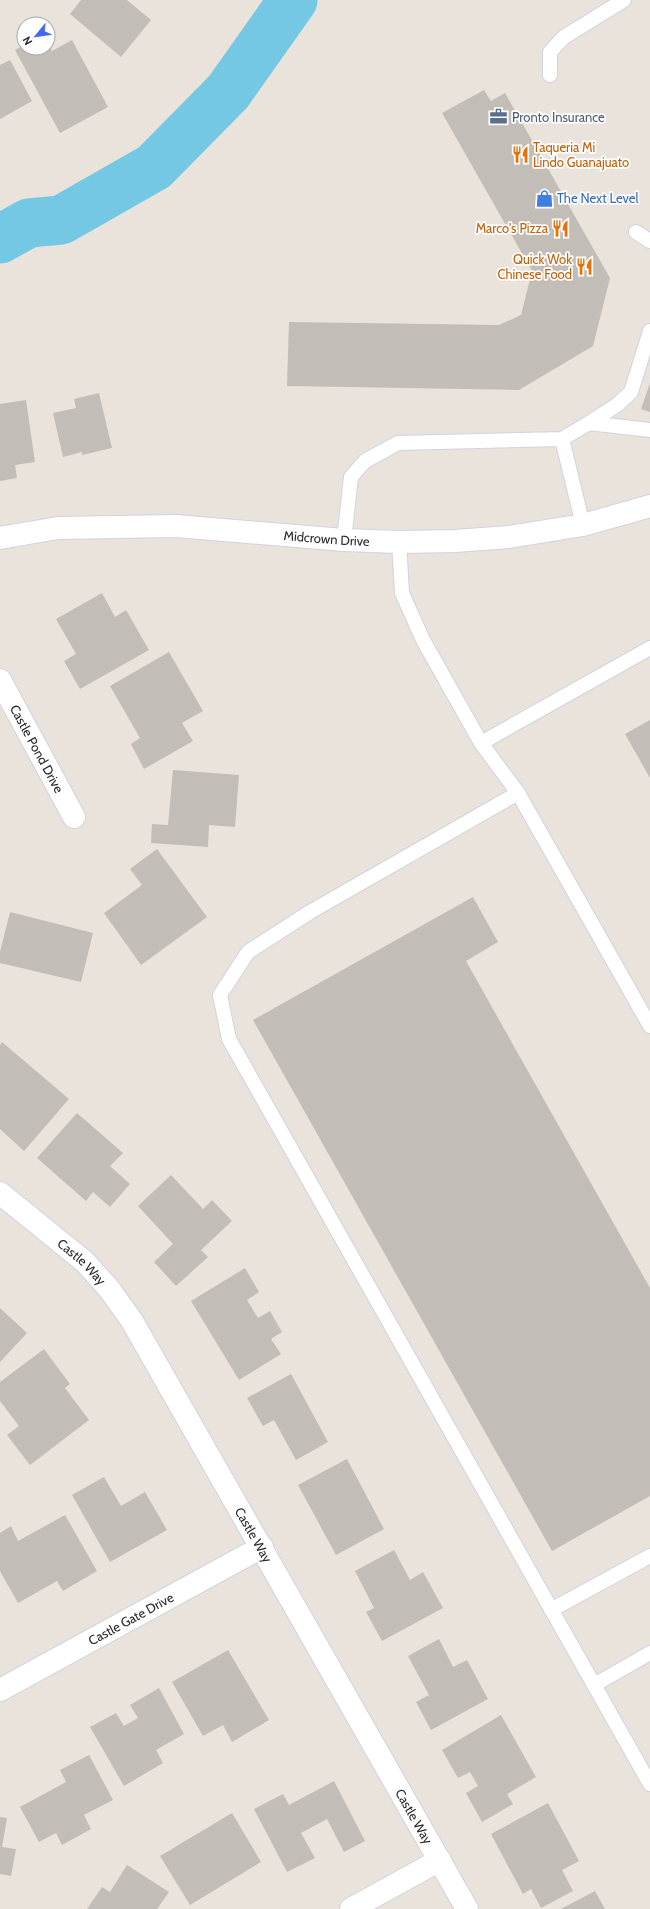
<svg xmlns="http://www.w3.org/2000/svg" width="650" height="1909" viewBox="0 0 650 1909" font-family="Cabin,sans-serif">
	<style>
		.lines { fill: none; stroke-linecap: round; stroke-linejoin: round }
		.river { stroke: #75c8e4; stroke-width: 49 }
		.building { fill: #c2bdb6 }
		.lane-casing { stroke: #d0d3e0; stroke-width: 16 }
		.street-casing { stroke: #d0d3e0; stroke-width: 24 }
		.secondary-casing { stroke: #d0d3e0; stroke-width: 24 }
		.lane { stroke: #fff; stroke-width: 14 }
		.street { stroke: #fff; stroke-width: 22 }
		.secondary { stroke: #fff; stroke-width: 22 }
		.labels { text-anchor: middle; dominant-baseline: central; stroke-width: 3.5; stroke-linejoin: round; paint-order: stroke }
		.service-label { font-size: 13px; fill: #4e5e75; stroke: #fff; text-anchor: start }
		.food-label { font-size: 13px; fill: #c56008; stroke: #fff; text-anchor: end }
		.shop-label { font-size: 13px; fill: #366cbe; stroke: #fff; text-anchor: start }
		.street-label { font-size: 13px; fill: #282828; stroke: #fff }
	</style>
	<rect width="100%" height="100%" fill="#e9e3db"/>
	<g class="lines">
		<!-- river -->
		<path class="river" d="M0,239L29,223L61,220L154,167L228,92L293,0"/>
	</g>
	<!-- building -->
	<path class="building" d="M81,0H127L151,20L121,57L70,14Z
		M72,40L108,107L60,133L15,50L24,45V48H48V43L52,51Z
		M10,60L32,101L0,119V65Z
		M484,90L491,101L505,93L610,278L593,346L519,390L287,386L289,322L499,325L521,315L532,271L442,113Z
		M650,383V412L641,409Z
		M99,393L112,448L82,455V452L63,457L53,413L76,408L74,399Z
		M26,400L35,462L15,465L17,478L0,481V404Z
		M102,593L115,617L126,610L149,650L80,689L64,661L76,654L56,619Z
		M169,652L203,711L182,723L193,741L144,769L131,744L140,738L110,686Z
		M650,720V778L625,734Z
		M173,770L239,775L235,827L209,825L208,847L151,843L152,824L168,825Z
		M157,849L207,917L141,965L104,913L142,885L130,869Z
		M473,897L498,942L466,961L650,1288V1496L552,1551L253,1020Z
		M10,912L93,933L81,982L0,963V952Z
		M2,1042L69,1099L24,1151L0,1129V1045Z
		M77,1113L123,1153L110,1166L130,1184L110,1207L93,1192L86,1201L37,1158Z
		M171,1175L203,1209L212,1200L232,1221L201,1250L208,1257L176,1286L154,1262L173,1244L138,1206Z
		M245,1268L259,1292L247,1300L258,1318L270,1311L282,1332L271,1339L281,1354L239,1380L191,1301Z
		M0,1308L27,1333L0,1362Z
		M44,1349L70,1384L65,1388L89,1420L30,1465L7,1435L19,1426L0,1401V1382Z
		M291,1374L328,1442L296,1460L274,1420L263,1426L247,1398Z
		M347,1459L384,1529L336,1555L298,1485Z
		M104,1477L121,1506L145,1492L167,1530L110,1562L72,1495Z
		M65,1515L97,1571L63,1591L57,1581L18,1603L0,1571V1533L11,1526L18,1541Z
		M394,1550L410,1580L423,1572L443,1608L382,1641L366,1612L374,1608L355,1571Z
		M439,1639L453,1667L467,1660L488,1699L431,1730L416,1702L429,1695L408,1656Z
		M228,1650L269,1720L232,1742L223,1725L203,1736L172,1682Z
		M159,1688L184,1734L156,1750L163,1763L124,1786L90,1727L116,1713L124,1726L138,1718L130,1705Z
		M501,1715L536,1777L507,1794L513,1804L482,1822L466,1793L478,1786L470,1772L458,1778L442,1750Z
		M89,1755L113,1800L84,1815L91,1829L62,1845L56,1833L39,1842L20,1807L66,1782L60,1770Z
		M334,1781L365,1841L344,1852L327,1819L301,1833L315,1858L287,1872L254,1809L283,1794L289,1805Z
		M548,1803L579,1861L562,1870L573,1891L541,1908L531,1889L523,1894L491,1834Z
		M232,1813L261,1862L190,1905L160,1856Z
		M0,1817L7,1818L2,1847L16,1849L11,1876L0,1874Z
		M127,1865L169,1892L157,1909H87L102,1887L110,1892Z
		M595,1891L605,1909H561Z"/>
	<g class="lines">
		<defs>
			<path id="lane" d="M550,75V52L564,37L624,0
				M636,232L650,241
				M589,423L617,405L631,392L650,331
				M562,439L583,525
				M344,540L351,477L365,461L398,443L562,439L589,423L650,430
				M399,542L402,593L423,640L481,743L518,793L650,1026
				M481,743L650,648
				M518,793L310,912L248,952L220,995L229,1039L594,1685
				M551,1610L650,1556
				M650,1653L594,1685L650,1784"/>
			<g id="street">
				<path id="s1" d="M0,680L74,817"/>
				<path id="s2" d="M0,1193L85,1262L110,1290L132,1321L467,1909"/>
				<path id="s3" d="M0,1690L262,1547"/>
				<path d="M351,1909L440,1860"/>
			</g>
			<g id="secondary">
				<path id="s4" d="M0,538L58,528L176,526L344,540L399,542L455,541L509,537L583,525L650,506"/>
			</g>
		</defs>
		<!-- lane casing -->
		<use href="#lane" class="lane-casing"/>
		<!-- street casing -->
		<use href="#street" class="street-casing"/>
		<!-- secondary casing -->
		<use href="#secondary" class="secondary-casing"/>
		<!-- lane -->
		<use href="#lane" class="lane"/>
		<!-- street -->
		<use href="#street" class="street"/>
		<!-- secondary -->
		<use href="#secondary" class="secondary"/>
	</g>
	<!-- icons -->
	<defs>
		<symbol id="office-bare" viewBox="-9 -9 18 18"><path d="M-6-3h4V-5.5h4V-3h4V5H-6ZM-1-4.5V-3h2v-1.5ZM-6 0V1H6V0Z" fill="#5c6f8a" stroke="#fff" stroke-width="2.5" paint-order="stroke"/></symbol>
		<symbol id="restaurant-bare" viewBox="-9 -9 18 18"><path d="M-5-6h1v4h1v-4h1v4h1v-4h1v5L-1.5 .5V6h-2V.5L-5-1ZM5-6V6H3V1.5H1.5Q1.5-4 5-6Z" fill="#e8710a" stroke="#fff" stroke-width="2.5" paint-order="stroke"/></symbol>
		<symbol id="shop-bare" viewBox="-9 -9 18 18"><path d="M-5-2.5h2.3a2.7 3.5 0 0 1 5.4 0H5L5.5 6h-11ZM-1.5-2.5h3a1.5 2.3 0 0 0-3 0Z" fill="#3f7fe0" stroke="#fff" stroke-width="2.5" paint-order="stroke"/></symbol>
	</defs>
	<g fill-rule="evenodd">
		<use href="#office-bare" x="486" y="104" width="25" height="25"/>
		<use href="#restaurant-bare" x="508" y="142" width="25" height="25"/>
		<use href="#shop-bare" x="532" y="186" width="25" height="25"/>
		<use href="#restaurant-bare" x="548" y="216" width="25" height="25"/>
		<use href="#restaurant-bare" x="572" y="254" width="25" height="25"/>
	</g>
	<g class="labels">
		<!-- service labels -->
		<g class="service-label">
			<text x="512" y="117">Pronto Insurance</text>
		</g>
		<!-- food labels -->
		<g class="food-label">
			<text x="533" y="147" text-anchor="start">Taqueria Mi<tspan x="533" dy="15">Lindo Guanajuato</tspan></text>
			<text x="548" y="228">Marco's Pizza</text>
			<text x="572" y="259">Quick Wok<tspan x="572" dy="15">Chinese Food</tspan></text>
		</g>
		<!-- shop labels -->
		<g class="shop-label">
			<text x="557" y="198">The Next Level</text>
		</g>
		<!-- street labels -->
		<g class="street-label">
			<text stroke="none"><textPath href="#s4" startOffset="328">Midcrown Drive</textPath></text>
			<text stroke="none"><textPath href="#s1" startOffset="78">Castle Pond Drive</textPath></text>
			<text stroke="none"><textPath href="#s2" startOffset="107">Castle Way</textPath></text>
			<text stroke="none"><textPath href="#s2" startOffset="431">Castle Way</textPath></text>
			<text stroke="none"><textPath href="#s3" startOffset="149">Castle Gate Drive</textPath></text>
			<text stroke="none"><textPath href="#s2" startOffset="755">Castle Way</textPath></text>
		</g>
	</g>
	<!-- north arrow -->
	<g transform="translate(36 36) rotate(241)"><circle r="19" fill="#ffffff" stroke="#a9a9a9"/>
	<path d="M0-3L7 15L0 10L-7 15Z" fill="#4768ea"/>
	<text y="-6" font-size="11" font-weight="bold" text-anchor="middle" fill="#282828">N</text>
	</g>
</svg>
